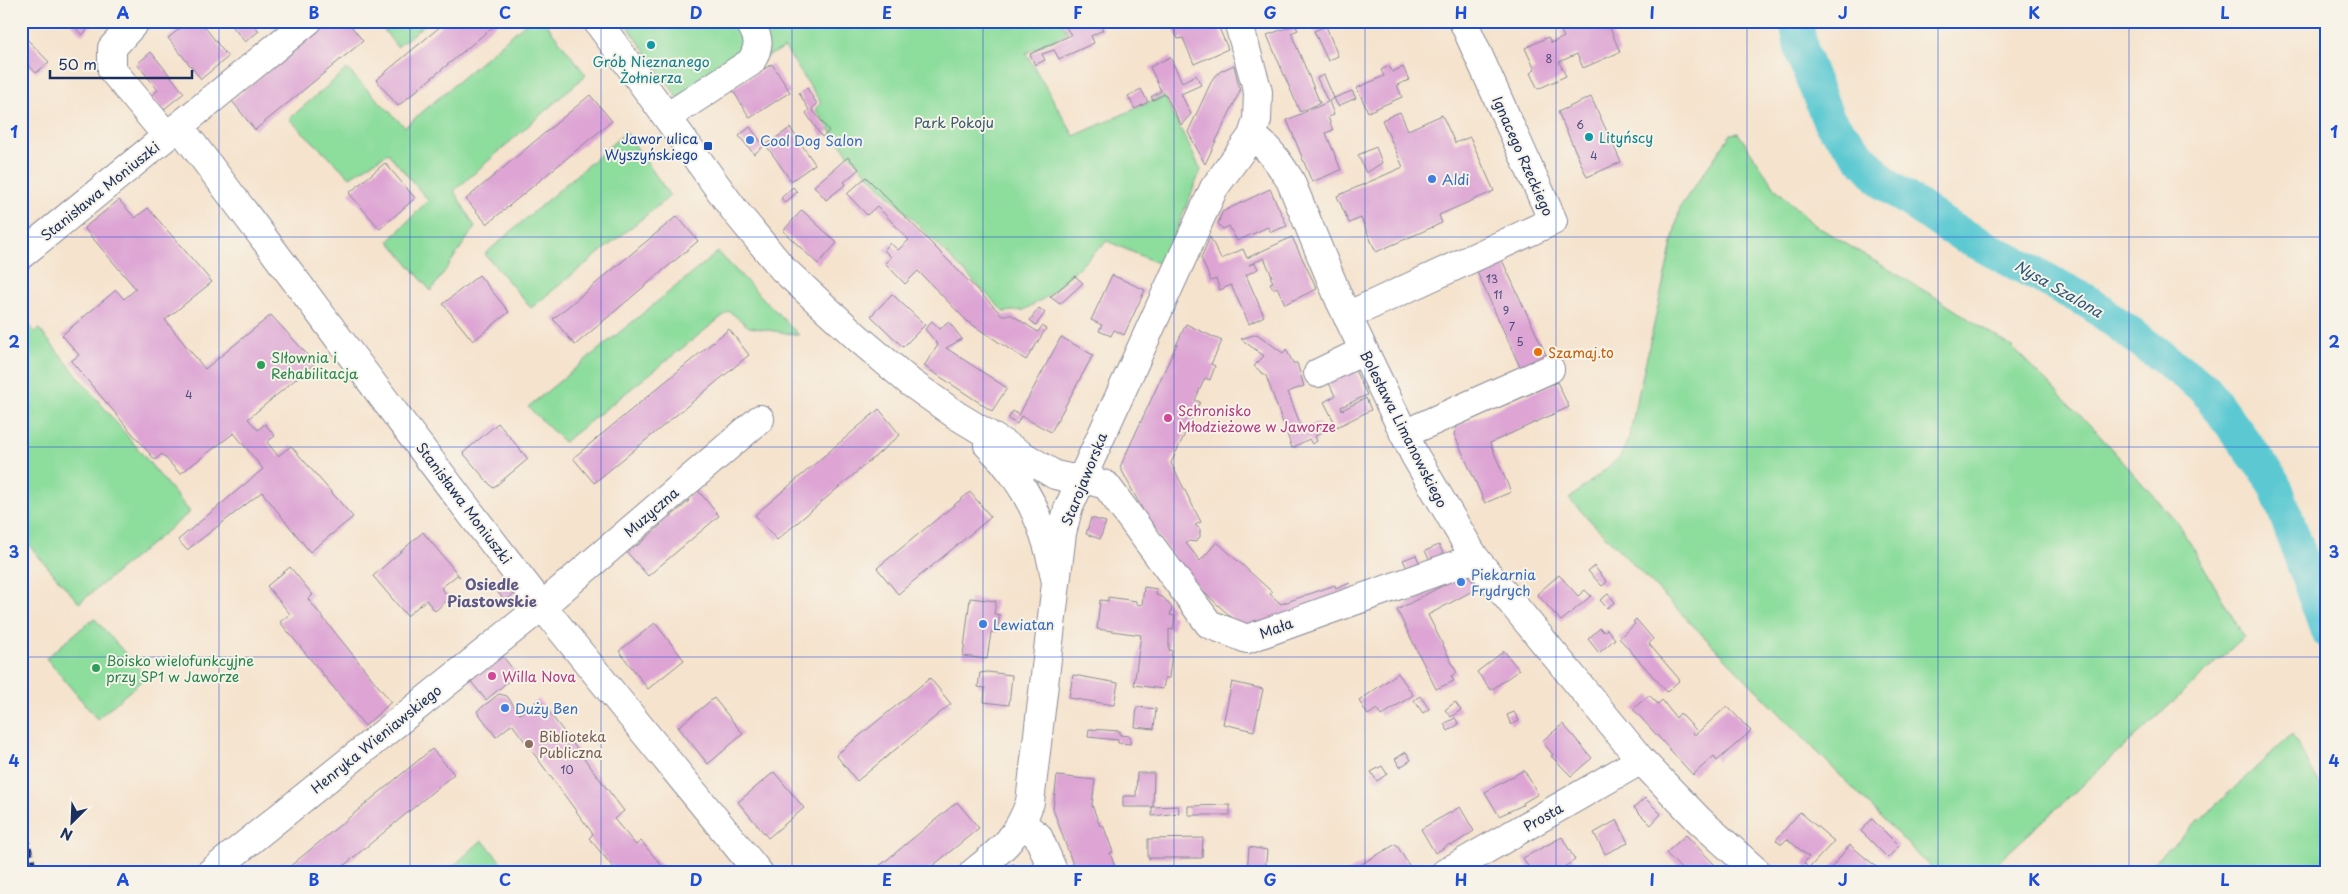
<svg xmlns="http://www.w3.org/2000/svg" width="2348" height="894" viewBox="0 0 2348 894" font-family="'Playpen Sans',sans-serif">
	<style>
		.green { fill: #8ddd9d; stroke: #54867e }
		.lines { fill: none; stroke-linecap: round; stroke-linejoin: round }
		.river { stroke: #5cc9d2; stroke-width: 34 }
		.building { fill: #dda4d4 }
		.minor-casing { stroke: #888996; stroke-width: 30 }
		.major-casing { stroke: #888996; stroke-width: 30 }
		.minor { stroke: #fff; stroke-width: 28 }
		.major { stroke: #fff; stroke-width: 28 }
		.rail { stroke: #1b2f5e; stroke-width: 4; stroke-dasharray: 8 4; stroke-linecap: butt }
		.grid { fill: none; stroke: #1d4ed8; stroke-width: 1; stroke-opacity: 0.55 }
		.culture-dot { fill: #0f9aa8; stroke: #f7f3e8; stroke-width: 2 }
		.shop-dot { fill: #3f7fe0; stroke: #f7f3e8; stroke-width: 2 }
		.transit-dot { fill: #1a4fb4; stroke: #f7f3e8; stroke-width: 2 }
		.food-dot { fill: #e8710a; stroke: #f7f3e8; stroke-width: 2 }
		.leisure-dot { fill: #2e9e5b; stroke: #f7f3e8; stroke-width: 2 }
		.hotel-dot { fill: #d1479c; stroke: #f7f3e8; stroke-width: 2 }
		.education-dot { fill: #8d6e63; stroke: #f7f3e8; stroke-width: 2 }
		.labels { text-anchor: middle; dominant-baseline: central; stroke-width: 4; stroke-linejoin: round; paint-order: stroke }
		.number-label { font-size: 11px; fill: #4c4c7c }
		.culture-label { font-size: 14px; fill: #0d838f; stroke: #f7f3e8 }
		.park-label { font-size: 14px; fill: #385a6e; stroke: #f7f3e8 }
		.transit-label { font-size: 14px; fill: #164399; stroke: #f7f3e8; text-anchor: end }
		.shop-label { font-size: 14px; fill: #366cbe; stroke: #f7f3e8; text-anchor: start }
		.street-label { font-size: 14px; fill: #1b2f5e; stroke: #f7f3e8 }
		.food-label { font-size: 14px; fill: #c56008; stroke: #f7f3e8; text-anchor: start }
		.leisure-label { font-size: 14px; fill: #27864d; stroke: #f7f3e8; text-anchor: start }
		.hotel-label { font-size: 14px; fill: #b23c85; stroke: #f7f3e8; text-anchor: start }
		.education-label { font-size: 14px; fill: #785e54; stroke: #f7f3e8; text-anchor: start }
		.water-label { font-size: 15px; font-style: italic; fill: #2b567b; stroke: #f7f3e8 }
		.neighbourhood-label { font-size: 15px; font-weight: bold; fill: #5f5887; stroke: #f7f3e8 }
		.neatline { fill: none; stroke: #1d4ed8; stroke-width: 2 }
		.grid-label { font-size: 16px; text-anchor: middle; font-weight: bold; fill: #1d4ed8 }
	</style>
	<rect width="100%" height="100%" fill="#f7f3e8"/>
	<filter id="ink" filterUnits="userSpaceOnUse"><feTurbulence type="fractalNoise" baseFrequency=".02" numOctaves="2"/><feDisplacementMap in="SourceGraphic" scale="10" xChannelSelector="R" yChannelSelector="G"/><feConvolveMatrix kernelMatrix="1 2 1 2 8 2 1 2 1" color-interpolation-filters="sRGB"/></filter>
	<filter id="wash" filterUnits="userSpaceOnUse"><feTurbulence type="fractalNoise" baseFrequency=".0096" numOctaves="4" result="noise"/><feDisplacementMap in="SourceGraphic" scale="20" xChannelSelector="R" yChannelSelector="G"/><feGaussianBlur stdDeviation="1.12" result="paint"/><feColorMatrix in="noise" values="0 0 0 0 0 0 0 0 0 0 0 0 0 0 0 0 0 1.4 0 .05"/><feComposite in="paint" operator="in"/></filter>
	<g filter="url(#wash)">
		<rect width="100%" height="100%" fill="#f5e3cd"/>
		<!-- green -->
		<path class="green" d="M377,21H429L397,47Z
			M528,21H544L586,75L454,191L475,227L431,291L389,241L428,200L388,153L350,177L289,119L347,69L405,127Z
			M624,21H1061L1068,33L1026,53L1074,136L1164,96L1201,170L1162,265L1107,241L1048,296L1024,310L1004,312L848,154L815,109L821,103L785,48L678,98Z
			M626,132L670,196L531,308L485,254Z
			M1738,133L1776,189L1813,224L1935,297L2012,347L2092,427L2181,527L2244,637L1986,873H1936L1569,499L1620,457L1629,437L1680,207L1731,134Z
			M718,252L799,335L749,327L729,311L564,442L528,407Z
			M21,316L35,332L39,329L190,512L79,603L21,536Z
			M94,618L146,677L97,719L46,658Z
			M2292,734L2327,797V873H2143Z
			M482,840L511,873H446Z"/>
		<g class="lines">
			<!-- river -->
			<path class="river" d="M1796,21L1802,53L1829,121L1884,183L1948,227L2090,303L2205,389L2274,482L2327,631"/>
		</g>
		<g id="blocks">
			<!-- building -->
			<path class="building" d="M69,21H96L82,35Z
				M189,21H200L228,57L201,79L168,38Z
				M228,21H251L259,31L245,42Z
				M329,21H347L363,41L255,130L232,101Z
				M447,21H500L398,106L376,80Z
				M1062,21H1098L1103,30L1091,36L1094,43L1059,59L1054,50L1042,54L1045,60L1035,65L1030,54L1071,35Z
				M1175,21H1216L1228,49L1194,64L1183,38L1178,39L1174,30L1179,28Z
				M1584,21H1607L1620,52L1583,68L1577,54L1559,62L1566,76L1538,89L1530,73L1535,70L1525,48L1548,37L1551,43L1564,37L1561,32Z
				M1295,25L1298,30L1291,33L1320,103L1300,112L1267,35Z
				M1326,26L1338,56L1328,61L1314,31Z
				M21,33L49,62L36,73L21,57Z
				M151,52L184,93L163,110L151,96L158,90L137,64Z
				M1170,57L1182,82L1196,75L1201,85L1181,94L1191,114L1181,125L1165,94L1153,100L1151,97L1161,91L1150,67Z
				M772,64L790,92L750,118L732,89Z
				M1234,65L1240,91L1205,164L1188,132L1213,78L1221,71Z
				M1389,66L1392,72L1403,67L1409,80L1397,85L1402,97L1368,112L1357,88L1384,76L1381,70Z
				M1324,75L1334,98L1329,101L1334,115L1328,117L1333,130L1326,133L1341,170L1312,182L1287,120L1328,102L1317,78Z
				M807,88L817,104L812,109L829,131L822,137L806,113L809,110L799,93Z
				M1141,89L1148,102L1135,109L1128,96Z
				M1352,91L1356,98L1338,106L1334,98Z
				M590,95L612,121L487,224L466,199Z
				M1591,97L1621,162L1587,177L1558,112Z
				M1400,112L1408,130L1442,115L1455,143L1470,137L1494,191L1439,215L1442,223L1376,252L1361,218L1349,223L1337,196L1403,167L1382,120Z
				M750,127L764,146L754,154L739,136Z
				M790,128L815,164L791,181L766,145Z
				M1376,147L1382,163L1366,173L1358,155Z
				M848,157L859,169L844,182L846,184L826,200L814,186Z
				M385,163L415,198L380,229L349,193Z
				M866,177L1002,315H1012L1038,332L1042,326L1046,329L1026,360L968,322L918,271L905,284L885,263L891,257L884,250L890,243L898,250L909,240L877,206L867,215L847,194Z
				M793,187L797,192L785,203L781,198Z
				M1270,189L1287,226L1271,232L1268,227L1237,241L1229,226L1223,229L1218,224L1222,212Z
				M119,200L135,218L148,208L212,282L165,320L205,369L271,315L315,363L248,419L258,430L265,424L275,436L267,442L278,456L291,446L353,517L310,552L262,492L187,550L178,540L263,469L234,433L180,474L162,454L155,460L71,361L79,355L62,335L116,290L124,299L136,289L84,228Z
				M802,210L837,243L818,264L783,231Z
				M677,216L698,241L575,345L553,319Z
				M1210,237L1221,259L1243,249L1247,258L1292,237L1317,289L1285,304L1277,287L1273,289L1270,283L1273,282L1270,276H1272L1264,258L1249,265L1255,263L1258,269L1246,275L1264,316L1249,324L1231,285L1220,290L1216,279L1211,281L1201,258Z
				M1502,260L1546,355L1520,367L1477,272Z
				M479,275L509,312L473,341L443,304Z
				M1112,275L1145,290L1124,335L1114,330L1111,336L1099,331L1102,325L1091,320Z
				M1075,276L1083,283L1060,304L1050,297Z
				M892,294L925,325L903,347L871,316Z
				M1039,308L1045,313L1036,325L1030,320Z
				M932,321L940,329L949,322L962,339L946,348L1007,388L992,411L924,366L938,345L925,329Z
				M1186,324L1222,341L1211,364L1215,366L1210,380L1205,378L1195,400L1200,402L1171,463L1201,522L1195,525L1200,529V537L1195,542L1189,541L1186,543L1200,561L1217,542L1272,592L1270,594L1281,604L1335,585L1336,589L1350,583L1354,596L1249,633L1186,576L1148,520L1120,467Z
				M729,329L749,355L594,483L573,458Z
				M1257,334L1283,353L1286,349L1293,363H1297L1304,386L1288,392L1302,429L1318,422L1323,432L1315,436L1317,441L1312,444L1309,439L1292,448L1266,376L1254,366L1264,356L1241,339Z
				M1061,337L1093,355L1051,432L1021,416L1017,424L1008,419L1013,411L1019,415Z
				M1351,362L1367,395L1341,407L1342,410L1366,398L1371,410L1337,427L1324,402L1335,396L1325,374Z
				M1557,382L1569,407L1490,443L1511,492L1485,503L1454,434L1457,426Z
				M879,409L900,435L777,540L755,515Z
				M498,423L528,459L493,488L463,453Z
				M697,489L719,516L648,576L624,549L634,542L637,546L661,525L658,521L667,514L670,517L680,509L689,501L687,498Z
				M970,492L991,517L898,594L877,568Z
				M1091,518L1106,522L1100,539L1086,534Z
				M423,532L460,577L457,575L441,588L450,598L435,611L426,600L407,616L373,576Z
				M1439,545L1447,561L1433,566L1425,551Z
				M1416,555L1423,571L1411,576L1403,560Z
				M1594,566L1607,582L1602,586L1588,571Z
				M290,567L313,595L308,599L391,702L365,726L280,622L290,614L267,586Z
				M1466,573L1478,588L1428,615L1457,673L1451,676L1454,681L1436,689L1397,610Z
				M1559,575L1578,596L1585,590L1591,596L1561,621L1537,594Z
				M507,582L516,593L505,601L497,591Z
				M1144,587L1157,589L1156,595L1164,598L1172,608L1170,615L1175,616L1173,630L1169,629V650L1172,651L1169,678H1165L1163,689L1134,685L1141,635L1097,629L1100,600L1108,601V597L1136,601V604L1142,605Z
				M1608,594L1615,602L1607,608L1600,600Z
				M970,598L996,601L994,614L1000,615L997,632H991L987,659L963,656Z
				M1636,619L1653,639L1649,644L1680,680L1667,692L1619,638L1635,624L1633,622Z
				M655,623L684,660L648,689L619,651Z
				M1600,628L1604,632L1607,629L1615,639L1599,653L1588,639Z
				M1504,651L1519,670L1491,690L1477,672Z
				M499,652L517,674L486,700L468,678Z
				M987,672L1012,675L1009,705L984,702L985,688L978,687L980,673Z
				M1398,673L1413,695L1381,716L1377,709L1368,715L1359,701Z
				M1073,675L1118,683L1114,705L1069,698Z
				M930,678L951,704L857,781L836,755Z
				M1232,682L1263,689L1254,731L1223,724Z
				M499,694L507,696L520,714L539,699L624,811L614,819L636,845L641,841L668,873H618L589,838L593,834L512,724L496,737L477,711Z
				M1649,695L1658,704L1662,700L1676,718L1680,713L1696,730L1693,733L1695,735L1727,706L1751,731L1717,761L1714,756L1693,775L1633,709Z
				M1420,696L1429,709L1423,713L1414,700Z
				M714,698L743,734L708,764L678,727Z
				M1455,702L1461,710L1451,717L1445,710Z
				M1137,707L1156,709L1154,729L1135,727Z
				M1514,712L1519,721L1511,725L1507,715Z
				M1455,718L1459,724L1448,731L1444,724Z
				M1563,724L1592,758L1571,776L1551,756L1553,755L1542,741Z
				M1089,729L1120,731V735L1130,736V744L1118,743V740L1088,737Z
				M432,749L454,774L335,873H282Z
				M1406,752L1411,760L1400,767L1395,759Z
				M1382,766L1387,774L1377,781L1371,772Z
				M1524,770L1538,794L1523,803V805L1499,816L1485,792Z
				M774,772L804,808L768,838L738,802Z
				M1137,773H1154L1153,807H1123V796H1136Z
				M1057,776L1095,780L1092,805L1100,826L1103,825L1113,852L1110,853L1117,873H1076L1053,809Z
				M1645,798L1661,814L1651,825L1634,808Z
				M957,802L979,828L924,873H871Z
				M1230,805V815H1188V806Z
				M1178,806L1179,813L1152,816V807Z
				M1460,807L1474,831L1451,846L1450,844L1435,853L1421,829Z
				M1800,812L1834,841L1809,868L1804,863L1809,857L1787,839L1782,844L1776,840Z
				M1872,819L1899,846L1888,858L1861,831Z
				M1617,820L1628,843L1605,854L1594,833Z
				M1686,835L1715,865L1707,873H1702L1699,870L1696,873H1685L1666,853Z
				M1562,837L1575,860L1555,873H1532L1523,858Z
				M1203,838L1202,858H1148V839Z
				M1396,844L1410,867L1400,873H1346Z
				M1850,845L1879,869L1875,873H1827Z
				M1249,847L1267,850L1265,873H1247Z
				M1012,864L1027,868L1028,873H1002Z
				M1155,867H1202V873H1155Z"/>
		</g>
	</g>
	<g filter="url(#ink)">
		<use href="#blocks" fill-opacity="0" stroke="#888996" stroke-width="1"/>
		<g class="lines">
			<defs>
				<path id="minor" d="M136,21L112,48V70L167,136
					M597,21L735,211L783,269L858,338L911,383L956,415L1055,475L1069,478H1081L1106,485L1209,624L1247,639L1475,558
					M667,117L751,62C761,44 759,38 749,21
					M179,126C301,286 419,449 543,607C614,696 687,784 759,873
					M21,255L308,21
					M1347,316L1553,221L1463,21
					M1318,373L1351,357
					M1404,434L1550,369
					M988,445C1026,481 1046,526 1055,578
					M1022,824L1038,836L1054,873
					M210,873L542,606L760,419
					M1445,873L1641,760"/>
				<path id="major" d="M1252,136C1268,146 1280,164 1290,180L1340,301L1415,456L1475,558L1641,760L1700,821L1758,873
					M973,873C1002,849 1017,839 1030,802L1062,533L1068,509L1214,188L1252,136L1257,120L1258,92L1238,21"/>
			</defs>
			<!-- minor casing -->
			<use href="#minor" class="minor-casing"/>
			<!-- major casing -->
			<use href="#major" class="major-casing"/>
			<!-- minor -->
			<use href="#minor" class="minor"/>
			<!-- major -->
			<use href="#major" class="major"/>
			<!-- rail -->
			<path class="rail" d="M21,812L36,873"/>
		</g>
	</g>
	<!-- grid -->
	<path class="grid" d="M219,21V873M410,21V873M601,21V873M792,21V873M983,21V873M1174,21V873M1365,21V873M1556,21V873M1747,21V873M1938,21V873M2129,21V873M21,237H2327M21,447H2327M21,657H2327"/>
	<!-- markers -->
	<g class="culture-dot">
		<circle cx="651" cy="45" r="5"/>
		<circle cx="1589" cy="137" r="5"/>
	</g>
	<g class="shop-dot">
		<circle cx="750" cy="140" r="5"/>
		<circle cx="1432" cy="179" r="5"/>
		<circle cx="1461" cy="582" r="5"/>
		<circle cx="983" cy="624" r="5"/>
		<circle cx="505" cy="708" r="5"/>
	</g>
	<rect class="transit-dot" x="703" y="141" width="10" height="10" rx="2.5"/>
	<circle class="food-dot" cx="1538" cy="352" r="5"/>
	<g class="leisure-dot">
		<circle cx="261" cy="365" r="5"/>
		<circle cx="96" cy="668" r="5"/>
	</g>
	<g class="hotel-dot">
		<circle cx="1168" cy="418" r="5"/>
		<circle cx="492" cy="676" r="5"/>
	</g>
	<circle class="education-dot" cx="529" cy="744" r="5"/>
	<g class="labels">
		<!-- number labels -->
		<g class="number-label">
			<text x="1549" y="58">8</text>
			<text x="1580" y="124">6</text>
			<text x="1594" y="155">4</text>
			<text x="1492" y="278">13</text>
			<text x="1498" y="294">11</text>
			<text x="1506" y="310">9</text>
			<text x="1512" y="326">7</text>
			<text x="1520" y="341">5</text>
			<text x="189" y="394">4</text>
			<text x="567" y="769">10</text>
		</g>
		<!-- culture labels -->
		<g class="culture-label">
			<text x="651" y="61">Grób Nieznanego<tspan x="651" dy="16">Żołnierza</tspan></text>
			<text x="1599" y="137" text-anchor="start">Lityńscy</text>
		</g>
		<!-- park labels -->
		<g class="park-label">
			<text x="954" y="122">Park Pokoju</text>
		</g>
		<!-- transit labels -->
		<g class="transit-label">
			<text x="698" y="138">Jawor ulica<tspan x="698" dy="16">Wyszyńskiego</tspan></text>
		</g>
		<!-- shop labels -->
		<g class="shop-label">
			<text x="760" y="140">Cool Dog Salon</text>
			<text x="1442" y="179">Aldi</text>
			<text x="1471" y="574">Piekarnia<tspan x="1471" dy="16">Frydrych</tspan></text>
			<text x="993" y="624">Lewiatan</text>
			<text x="515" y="708">Duży Ben</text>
		</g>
		<!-- street labels -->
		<g class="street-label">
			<text transform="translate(1523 156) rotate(66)">Ignacego Rzeckiego</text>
			<text transform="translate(100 191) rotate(-39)">Stanisława Moniuszki</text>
			<text transform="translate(1404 429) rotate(63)">Bolesława Limanowskiego</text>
			<text transform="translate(1084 479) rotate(-68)">Starojaworska</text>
			<text transform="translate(464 503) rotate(53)">Stanisława Moniuszki</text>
			<text transform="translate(651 512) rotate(-41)">Muzyczna</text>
			<text transform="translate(1276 628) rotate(-20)">Mała</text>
			<text transform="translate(376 739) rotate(-39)">Henryka Wieniawskiego</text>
			<text transform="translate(1543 817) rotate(-30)">Prosta</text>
		</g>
		<!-- food labels -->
		<g class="food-label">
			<text x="1548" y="352">Szamaj.to</text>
		</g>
		<!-- leisure labels -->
		<g class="leisure-label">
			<text x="271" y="357">SIłownia i<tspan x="271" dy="16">Rehabilitacja</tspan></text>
			<text x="106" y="660">Boisko wielofunkcyjne<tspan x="106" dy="16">przy SP1 w Jaworze</tspan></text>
		</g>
		<!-- hotel labels -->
		<g class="hotel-label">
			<text x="1178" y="410">Schronisko<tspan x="1178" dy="16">Młodzieżowe w Jaworze</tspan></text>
			<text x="502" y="676">Willa Nova</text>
		</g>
		<!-- education labels -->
		<g class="education-label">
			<text x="539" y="736">Biblioteka<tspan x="539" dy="16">Publiczna</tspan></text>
		</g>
		<!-- water labels -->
		<g class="water-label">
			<text transform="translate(2059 288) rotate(30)">Nysa Szalona</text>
		</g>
		<!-- neighbourhood labels -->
		<g class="neighbourhood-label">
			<text x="492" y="583">Osiedle<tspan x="492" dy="17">Piastowskie</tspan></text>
		</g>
	</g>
	<!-- margin -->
	<rect width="2348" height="894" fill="none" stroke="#f7f3e8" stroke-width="55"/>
	<!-- north arrow -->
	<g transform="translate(72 822) rotate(204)" stroke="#f7f3e8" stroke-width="4" paint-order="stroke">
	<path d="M0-4L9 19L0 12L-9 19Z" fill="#1b2f5e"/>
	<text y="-8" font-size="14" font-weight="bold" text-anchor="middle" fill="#1b2f5e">N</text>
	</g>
	<!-- scale -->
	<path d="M50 70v8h142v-8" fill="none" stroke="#1b2f5e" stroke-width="2.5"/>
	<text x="58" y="70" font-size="15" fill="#1b2f5e" stroke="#f7f3e8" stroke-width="4" paint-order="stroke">50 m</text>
	<rect x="28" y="28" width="2292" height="838" class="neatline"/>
	<g class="grid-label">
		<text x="123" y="19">A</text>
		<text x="314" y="19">B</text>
		<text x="505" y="19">C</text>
		<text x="696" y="19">D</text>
		<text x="887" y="19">E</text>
		<text x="1078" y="19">F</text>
		<text x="1270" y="19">G</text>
		<text x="1461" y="19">H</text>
		<text x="1652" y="19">I</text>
		<text x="1843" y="19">J</text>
		<text x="2034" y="19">K</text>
		<text x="2225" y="19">L</text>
		<text x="14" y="138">1</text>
		<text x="2334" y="138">1</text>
		<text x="14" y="348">2</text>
		<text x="2334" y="348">2</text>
		<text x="14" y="558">3</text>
		<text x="2334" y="558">3</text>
		<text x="14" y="767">4</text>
		<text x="2334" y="767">4</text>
		<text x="123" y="886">A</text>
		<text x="314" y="886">B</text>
		<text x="505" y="886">C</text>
		<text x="696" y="886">D</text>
		<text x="887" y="886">E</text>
		<text x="1078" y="886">F</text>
		<text x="1270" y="886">G</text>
		<text x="1461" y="886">H</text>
		<text x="1652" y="886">I</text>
		<text x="1843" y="886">J</text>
		<text x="2034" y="886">K</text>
		<text x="2225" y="886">L</text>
	</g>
</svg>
